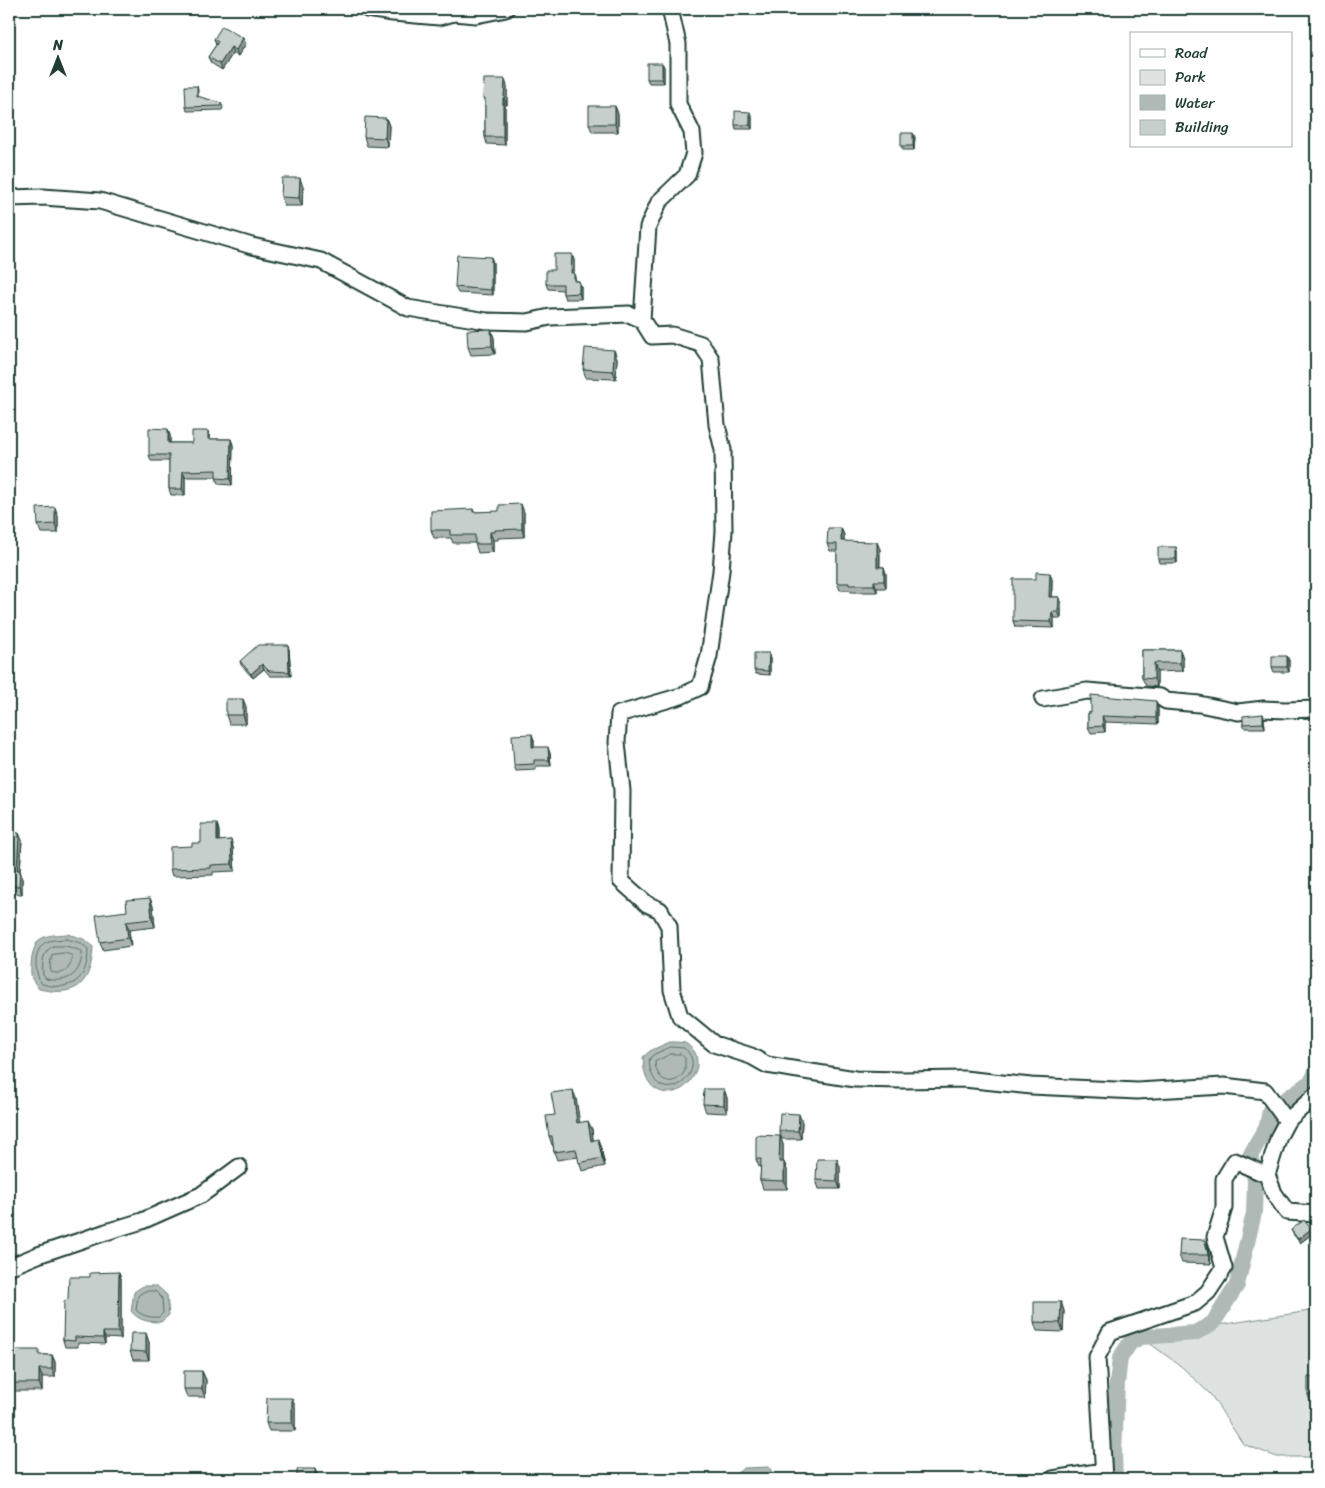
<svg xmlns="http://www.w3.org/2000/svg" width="1325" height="1488" viewBox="0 0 1325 1488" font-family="Sriracha,sans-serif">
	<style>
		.green { fill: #dee3e2; stroke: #7e908b }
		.water { fill: #afbab7; stroke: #758883 }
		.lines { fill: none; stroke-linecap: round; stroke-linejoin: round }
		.shore { stroke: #596f68; stroke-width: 1 }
		.canal { stroke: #afbab7; stroke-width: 16 }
		.minor-casing { stroke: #1f3d34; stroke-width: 19 }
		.minor { stroke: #fff; stroke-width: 15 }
		.wall { fill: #abb2af; stroke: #1f3d34 }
		.shaded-wall { fill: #8b918f; stroke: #1f3d34 }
		.building { fill: #c7cfcc; stroke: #1f3d34 }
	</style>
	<rect width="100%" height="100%" fill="#fff"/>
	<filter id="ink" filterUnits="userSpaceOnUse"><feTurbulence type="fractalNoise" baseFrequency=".02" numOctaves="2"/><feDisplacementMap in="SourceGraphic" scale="10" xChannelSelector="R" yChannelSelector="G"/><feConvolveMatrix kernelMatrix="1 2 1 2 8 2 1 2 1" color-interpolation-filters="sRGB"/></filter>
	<g filter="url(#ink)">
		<!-- green -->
		<path class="green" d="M1316,1310V1457H1277L1243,1444L1211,1395L1182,1367L1141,1337Z"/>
		<!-- water -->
		<path class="water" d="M67,934C77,937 87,938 93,947C91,986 75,997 39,989C37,986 34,982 32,979C29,971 32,946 39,940C47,934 58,935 67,934Z
			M669,1042C674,1042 680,1042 685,1043C688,1044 691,1048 694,1051C697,1055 697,1060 697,1065C693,1095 654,1105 645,1073C643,1068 644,1062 643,1057L650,1051Z
			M143,1286H157L167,1295L169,1315L161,1322C148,1322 139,1321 131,1311L134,1292Z
			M769,1467L776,1479H729L744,1468Z"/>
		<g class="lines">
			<!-- shore -->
			<path class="shore" d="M66,939L81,943L88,949C88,980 71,992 42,984C35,975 33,955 42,945C48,939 58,940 66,939Z
				M53,946H66L82,951C82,974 68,984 46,979L43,975C42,963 42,952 53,946Z
				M65,953L73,956C70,969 65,976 51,972L50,965L52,955Z
				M670,1047L684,1048C714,1073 653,1116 649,1060L653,1055Z
				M671,1054H681L685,1058V1071C674,1089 656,1082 655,1062Z
				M145,1291H155L162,1298L163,1313L159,1317C151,1318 142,1316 136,1310L138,1296Z"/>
			<!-- canal -->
			<path class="canal" d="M1115,1479L1114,1454L1117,1384L1120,1358L1130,1343L1141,1337L1195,1333L1213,1323L1237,1285L1254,1213L1255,1180L1250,1156L1267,1126L1270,1110L1312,1081L1316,1071"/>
			<defs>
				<path id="minor" d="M367,9L393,13L439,17L454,13L476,15L506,9
					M670,9L678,44V104L692,132L694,153L687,175L659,202L648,227L642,320L652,336L672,335L701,344L711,359L717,425L723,450L724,531L721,571L709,656L700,687L681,696L619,714L617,742L622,791L621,881L647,904L660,910L669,926L672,990L680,1016L714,1044L751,1056L767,1065L855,1079L902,1080L964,1079L1031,1086L1137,1091L1224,1086L1265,1091L1287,1121
					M9,198L43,197L100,201L252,246L321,261L408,308L487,321L527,322L550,317L629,314L642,320
					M1043,699L1087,691L1160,697L1166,701L1199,704L1238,712L1264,709L1285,710L1316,709
					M1316,1095L1287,1121L1279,1136L1267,1175L1274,1193L1287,1212L1316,1214
					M9,1267L38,1255L106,1232L142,1221L201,1195L239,1167
					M1053,1479L1103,1471
					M1104,1479L1097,1357L1110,1332L1195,1303L1208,1292L1224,1268L1215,1237L1224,1208V1179L1235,1161L1267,1175"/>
			</defs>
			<!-- minor casing -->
			<use href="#minor" class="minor-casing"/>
			<!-- minor -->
			<use href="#minor" class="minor"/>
		</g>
		<!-- wall -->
		<path class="wall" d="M214,39L246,44L238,56L233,53L222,70L211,63L208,57L216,45Z
			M662,63L664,67V83H649L647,79Z
			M197,86L198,90V97L221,103L223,107L222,110L187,111L186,107Z
			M507,86V105H505V145L487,144L485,137V103L483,98Z
			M615,106L618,114V132H592L589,124Z
			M752,116V129H736L735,125Z
			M386,118L389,126L388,147L367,146L364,137Z
			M915,137L914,150H903L901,146Z
			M303,187L302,206H285L281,197Z
			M572,254L574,260V273L576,281H579L581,287V299H565L563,294V290L548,289L546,284L554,270Z
			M491,257L493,263V295L458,293L455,287Z
			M491,329L494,338L495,354L471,355L468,347Z
			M614,350L617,358L616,379L586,378L583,369Z
			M170,435V443H192L210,437V439H231L233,445L232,485L218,484L216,477H185V495H171L169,489V461H151L149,455Z
			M473,509L474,512H524V537L498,538V540H493V552L478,553L475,543H453L451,538H434L431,530Z
			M58,516V533H41L38,525Z
			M841,528L844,535V541L880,549V567H884L886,574V588H877V592H851L850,590H840L837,583V551H830L827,544Z
			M1176,547L1177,551V563H1159L1158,559Z
			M1052,579V597H1059L1061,603V618H1054V628L1015,627L1013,621Z
			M289,649L291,676H270L264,669L253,678L241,665L240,661Z
			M1142,650H1180L1183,658V671L1157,672V687L1146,686L1142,678Z
			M769,653L770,657V675L756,674L754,670Z
			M1289,660V672H1274L1272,667Z
			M243,699L246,707V724H229L226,715Z
			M1158,707V724L1105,722V732L1091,733L1088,727V713Z
			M1263,714L1264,718L1265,728H1245L1243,724Z
			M532,734L534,741V747L550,753L551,766H536V770L516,771L514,765Z
			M217,824L219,831V841L231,840L233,847L235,871L213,872V875L172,876L170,869L192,846L201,843Z
			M9,832L22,840L20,871L22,877V894L9,893Z
			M150,898L153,906L155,927L129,930L131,946L103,950L100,942L127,911Z
			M724,1089L727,1098V1113L706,1112L703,1104Z
			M576,1098L579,1123L592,1129L593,1140L601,1148L605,1166L582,1171L578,1157L557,1160L554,1152L553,1145H552L549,1136L555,1115Z
			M802,1122L801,1139H782L779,1131Z
			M783,1144V1162H784L787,1170V1189H763L760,1180L761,1167H759L756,1159Z
			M837,1159L840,1167V1189H819L816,1180Z
			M1291,1230L1312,1234L1300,1243L1293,1234Z
			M1208,1248L1211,1264L1182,1263L1179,1255Z
			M119,1272L121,1278V1339L105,1338V1344L78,1343V1347H65L63,1340L68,1299L90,1277Z
			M1061,1302L1064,1311L1063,1332L1037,1331L1034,1322Z
			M149,1342V1360H133L130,1351Z
			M41,1355H52L55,1362V1377H42V1391H14L11,1383Z
			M202,1371L206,1380L205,1397H187L184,1389Z
			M1316,1377V1403H1311L1308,1395Z
			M295,1406V1431H269L266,1423Z"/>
		<!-- shaded-wall -->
		<path class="shaded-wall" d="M243,38L246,44L238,56L236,50Z
			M231,47L233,53L222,70L220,64Z
			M662,63L664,67V83L662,79Z
			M505,79L507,86V105L504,98Z
			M503,98L505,105V145L503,137Z
			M615,106L618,114V132L615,124Z
			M750,112L752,116V129L750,125Z
			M386,118L389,126L388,147L385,138Z
			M913,133L915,137L914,150L913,146Z
			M300,178L303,187L302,206L299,198Z
			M572,254L574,260V279L571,273Z
			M491,257L493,263V295L491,290Z
			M579,281L581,287V299L579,293Z
			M491,329L494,338L495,354L492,346Z
			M614,350L617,358L616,379L613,371Z
			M168,429L170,435V449L168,443Z
			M208,431L210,437V445L208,439Z
			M231,439L233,445L232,485L230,479Z
			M183,471L185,477V495L182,489Z
			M521,504L524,512V537L522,529Z
			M55,507L58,516V533L55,524Z
			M841,528L844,535L843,548L841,541Z
			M490,532L493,540V552L490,544Z
			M877,542L880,549L879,574L877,567Z
			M1176,547L1177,551V563L1176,559Z
			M884,567L886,574V588L884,581Z
			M1050,573L1052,579L1051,603L1049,597Z
			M874,581L877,588V592L874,585Z
			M1059,597L1061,603V618L1058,612Z
			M1052,612L1054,618V628L1051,622Z
			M288,645L289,649L291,676L289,672Z
			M1180,650L1183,658V671L1180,663Z
			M769,653L770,657V675L768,671Z
			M1287,656L1289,660V672L1287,667Z
			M1154,663L1157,672V687L1154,679Z
			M262,664L264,669L253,678L251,674Z
			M243,699L246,707V724L243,715Z
			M1156,701L1158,707V724L1156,718Z
			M1263,714L1264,718L1265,728L1263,723Z
			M1102,716L1105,722V732L1103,726Z
			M532,734L534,741V753L532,747Z
			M548,747L550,753L551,766L549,760Z
			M217,824L219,831V847L217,841Z
			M19,833L22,840L20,871L22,877V894L19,886L17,870Z
			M231,840L233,847L235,871L232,864Z
			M150,898L153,906L155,927L152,919Z
			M126,922L129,930L131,946L128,938Z
			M724,1089L727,1098V1113L724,1105Z
			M573,1090L576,1098L581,1131L577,1123Z
			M799,1114L802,1122L801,1139L798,1131Z
			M588,1121L592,1129L594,1149L591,1141Z
			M780,1136L783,1144V1170L779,1162Z
			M598,1139L601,1148L605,1166L602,1158Z
			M837,1159L840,1167V1189L837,1181Z
			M784,1162L787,1170V1189L784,1181Z
			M1311,1229L1312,1234L1300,1243L1298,1239Z
			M1205,1240L1208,1248L1211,1264L1208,1255Z
			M119,1272L121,1278V1339L118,1332Z
			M1061,1302L1064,1311L1063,1332L1060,1323Z
			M103,1332L105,1338V1344L103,1338Z
			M146,1333L149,1342V1360L146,1352Z
			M52,1355L55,1362V1377L52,1369Z
			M39,1369L42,1377V1391L39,1383Z
			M202,1371L206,1380L205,1397L202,1389Z
			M292,1398L295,1406V1431L292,1423Z
			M315,1469L319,1478L318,1479H315Z"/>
		<!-- building -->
		<path class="building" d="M222,26L243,38L236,50L231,47L220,64L208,57L218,42L214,39Z
			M647,63H662V79H647Z
			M484,79H505L504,98H503V137H485V98H483Z
			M185,86H197V96L221,103V106L186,107Z
			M589,106H615V124H589Z
			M735,111L750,112V125H735Z
			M365,117L386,118L385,138L364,137Z
			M901,133H913V146H901Z
			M282,178H300L299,198L281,197Z
			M554,254H572L571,273H574V281H579V293L563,294V284H546V270H554Z
			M457,255L491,257V290L455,287Z
			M491,329L492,346L468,347L467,330Z
			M585,348L614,350L613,371L583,369Z
			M149,428L168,429V443H192V431H208V439H231L230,479L216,478V470L183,471L182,489H169V455H149Z
			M521,504L522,529L495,530V532H490V544H475V535H450V530H431V511L473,509V512L499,511V505Z
			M55,507V524L38,525L37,508Z
			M828,528H841V541L877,542V567H884V581H874V585H849V583H837V544H827Z
			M1158,547H1176V559H1158Z
			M1036,572L1050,573L1049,597H1059L1058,612H1052L1051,622L1013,621V579H1036Z
			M258,645H288L289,672L269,671L262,664L251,674L240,661Z
			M1142,650H1180V663H1154V679L1142,678Z
			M754,653H769L768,671L754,670Z
			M1272,656H1287V667H1272Z
			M1091,695L1156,701V718L1102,716L1103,726L1088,727V713H1091Z
			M226,699H243V715H226Z
			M1263,714V723L1243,724V716Z
			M532,734V747H548L549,760H534V764L514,765L512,735Z
			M201,824H217V841L231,840L232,864L211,865V868L170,869V847L192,846V843H201Z
			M9,832L19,833L17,870H20L19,886H9Z
			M150,898L152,919L126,922L128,938L100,942L96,915L127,911L126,900Z
			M704,1089H724V1105L703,1104Z
			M573,1090L577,1123L588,1121L591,1141L598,1139L602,1158L579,1163L576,1149L554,1152L552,1136H549L546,1116L555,1115L551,1093Z
			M780,1113L799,1114L798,1131H779Z
			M756,1135L780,1136L779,1162H784V1181L760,1180L761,1159H756Z
			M817,1159H837V1181L816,1180Z
			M1304,1220L1311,1229L1298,1239L1291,1230Z
			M1180,1239L1205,1240L1208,1255H1179Z
			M119,1272L118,1332H103V1338L75,1337V1341L63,1340L64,1302L68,1299L69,1277H90V1273Z
			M1034,1302H1061L1060,1323L1034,1322Z
			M131,1333H146V1352L130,1351Z
			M11,1350H39V1355H52V1369H39V1383H11Z
			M184,1371H202V1389H184Z
			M1308,1377H1316V1395H1308Z
			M267,1398H292V1423H266Z
			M297,1469H315V1479H297Z"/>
	</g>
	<!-- margin -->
	<rect width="1325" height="1488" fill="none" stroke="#fff" stroke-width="30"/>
	<rect x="15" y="15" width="1295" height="1458" fill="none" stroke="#1f3d34" stroke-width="2" filter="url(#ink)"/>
	<!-- legend -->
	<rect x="1130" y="32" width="162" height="115" fill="#ffffff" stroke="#a5b1ae"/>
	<rect x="1140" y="49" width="25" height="8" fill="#ffffff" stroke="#a5b1ae"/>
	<text x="1175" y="58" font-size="15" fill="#1f3d34">Road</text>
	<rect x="1140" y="70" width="25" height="15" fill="#dee3e2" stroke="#a5b1ae"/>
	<text x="1175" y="82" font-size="15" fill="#1f3d34">Park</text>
	<rect x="1140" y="95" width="25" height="15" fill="#afbab7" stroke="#a5b1ae"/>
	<text x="1175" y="108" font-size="15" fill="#1f3d34">Water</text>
	<rect x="1140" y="120" width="25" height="15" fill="#c7cfcc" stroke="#a5b1ae"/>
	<text x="1175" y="132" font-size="15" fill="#1f3d34">Building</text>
	<!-- north arrow -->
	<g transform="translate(58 58)" stroke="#ffffff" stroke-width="4" paint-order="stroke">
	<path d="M0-4L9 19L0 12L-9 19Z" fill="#1f3d34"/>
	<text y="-8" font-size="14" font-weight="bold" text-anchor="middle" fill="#1f3d34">N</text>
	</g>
</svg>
